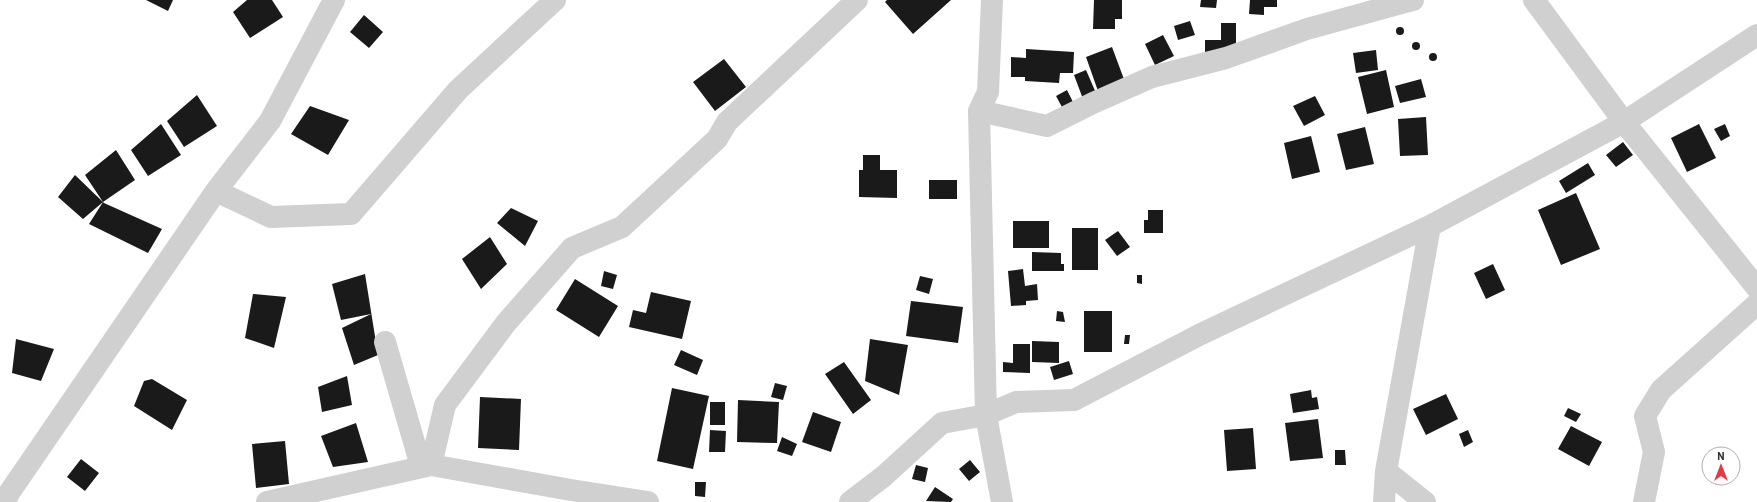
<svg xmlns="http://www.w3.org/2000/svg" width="1757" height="502" viewBox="0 0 1757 502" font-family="Barlow,sans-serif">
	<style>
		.building { fill: #1a1a1a }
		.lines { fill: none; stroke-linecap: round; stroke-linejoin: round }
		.minor { stroke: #d0d0d0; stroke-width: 22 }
	</style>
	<rect width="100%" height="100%" fill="#fff"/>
	<!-- building -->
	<path class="building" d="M146,0H173L168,11Z
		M247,0H272L283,17L250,38L233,12Z
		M887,0H951L913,34L885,2Z
		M1094,0H1122V19H1115V29H1093Z
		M1201,0H1217L1216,8L1200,7Z
		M1250,0H1277V7H1264V15L1249,14Z
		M364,15L383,32L369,48L350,32Z
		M1190,21L1195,35L1178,40L1174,26Z
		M1221,23H1236V54H1205V40H1221Z
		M1396 31a4 4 0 1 1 8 0a4 4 0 1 1-8 0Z
		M1163,35L1174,56L1155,65L1145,44Z
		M1412 46a4 4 0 1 1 8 0a4 4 0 1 1-8 0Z
		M1112,47L1125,82L1098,91L1086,57Z
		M1026,49L1074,52L1073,73H1060L1059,83L1025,81V77H1011V57L1026,58Z
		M1376,50L1378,70L1356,73L1353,53Z
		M1429 57a4 4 0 1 1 8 0a4 4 0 1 1-8 0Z
		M724,59L746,87L715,111L693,82Z
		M1086,70L1096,93L1083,99L1074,75Z
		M1386,70L1394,107L1367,114L1358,77Z
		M1421,79L1426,97L1400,103L1395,86Z
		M1067,90L1074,104L1063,109L1056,96Z
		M197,95L217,126L184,147L167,121Z
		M1315,96L1325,115L1304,126L1293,106Z
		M310,106L349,120L328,155L291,134Z
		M1426,117L1428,155L1400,156L1398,119Z
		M161,124L181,155L148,176L131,150Z
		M1699,124L1716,158L1687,172L1671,138Z
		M1725,124L1730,136L1721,141L1714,129Z
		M1365,127L1374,164L1346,170L1337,134Z
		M1311,136L1320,172L1292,179L1284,143Z
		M1623,142L1633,155L1616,167L1606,155Z
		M116,150L135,180L103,202L85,175Z
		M863,155H880V170H897V198L859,197V170H863Z
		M1588,163L1595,175L1566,193L1559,181Z
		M75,175L104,203L162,229L148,253L89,224L103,202L83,219L58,197Z
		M929,180H957V199H929Z
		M1576,193L1600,249L1561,265L1538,210Z
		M511,208L538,221L525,246L497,223Z
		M1148,210H1163V233H1144V220H1148Z
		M1013,221H1049V248H1013Z
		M1072,228H1098V270H1072Z
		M1118,231L1130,247L1117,256L1105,240Z
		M490,237L507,264L481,289L462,259Z
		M1032,252L1061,253V264H1064V271H1032Z
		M1493,264L1505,290L1486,299L1474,273Z
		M1023,269L1025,286L1037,284L1038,300L1026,301V305L1011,306L1008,271Z
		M604,271L617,275L613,289L601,286Z
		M365,274L378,355L354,365L342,328L371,314L341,320L332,284Z
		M1137,275H1142V284L1137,283Z
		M920,276L933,279L929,294L916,290Z
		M575,279L618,306L599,337L556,310Z
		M651,292L691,301L682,339L629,327L633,310L646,313Z
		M253,294L286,297L274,348L245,338Z
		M911,301L963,307L958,343L906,336Z
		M1057,311L1063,312L1065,322L1056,321Z
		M1084,311H1112V352H1084Z
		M1125,335H1130L1129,344H1124Z
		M16,339L54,349L41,381L12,373Z
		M870,339L908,345L899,395L865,381Z
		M1032,341L1059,342V363L1032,362Z
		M1013,344H1030V373L1003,372V362L1013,363Z
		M681,350L703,360L697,375L674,365Z
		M1069,361L1073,374L1054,380L1050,367Z
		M844,362L871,400L853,414L825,374Z
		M347,376L352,405L322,412L318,387Z
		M152,379L187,400L172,430L134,406L144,381Z
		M775,383L787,386L783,400L771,397Z
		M672,388L709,396L693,469L657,461Z
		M1311,390L1312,398L1317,397L1319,409L1293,413L1290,394Z
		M1446,394L1458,419L1426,435L1413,409Z
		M480,397L521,399L519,450L478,448Z
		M738,400L779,402L777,443L737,442Z
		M710,402H725V425H710Z
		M1568,408L1581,414L1576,422L1564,416Z
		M813,412L841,422L831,452L802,442Z
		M1318,419L1323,458L1290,461L1285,423Z
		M356,423L368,462L333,467L321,436Z
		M1571,426L1602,442L1589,466L1558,449Z
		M1253,428L1256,469L1227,471L1224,430Z
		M710,430L726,431L725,452H709Z
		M1468,430L1473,442L1464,447L1459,434Z
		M782,437L797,444L792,456L777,451Z
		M285,441L289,484L256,488L252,444Z
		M1335,450H1345L1346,465H1335Z
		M81,459L99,473L85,491L67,477Z
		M970,460L980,472L969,481L959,469Z
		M916,465L928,468L925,482L912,479Z
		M695,482H706L705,497L695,496Z
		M935,487L953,499L951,502L926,501Z"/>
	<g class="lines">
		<!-- minor -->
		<path class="minor" d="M992,0L988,92L979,111L986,415L1002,502
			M1534,0L1624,122L1757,288
			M979,111L1047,126L1093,103L1152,77L1226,58L1307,29L1413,0
			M216,191L271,217L351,214L458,90L555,0
			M385,342L421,466
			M431,465L445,405L506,323L572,248L622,227L717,139L727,122L857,0
			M1386,471L1425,502
			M5,502L9,493L216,191L270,121L334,0
			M267,502L431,465L571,490L648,502
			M850,502L884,476L942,423L986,415L1016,402L1074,400L1201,334L1430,226L1624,122L1757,35
			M1384,502L1386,471L1430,226
			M1644,502L1654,452L1645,416L1661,390L1757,304"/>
	</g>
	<!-- north arrow -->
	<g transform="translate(1721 466)"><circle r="19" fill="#ffffff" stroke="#adadad"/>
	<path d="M0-3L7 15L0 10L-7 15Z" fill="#e63946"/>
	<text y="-6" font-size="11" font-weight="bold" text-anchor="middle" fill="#333333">N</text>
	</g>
</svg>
